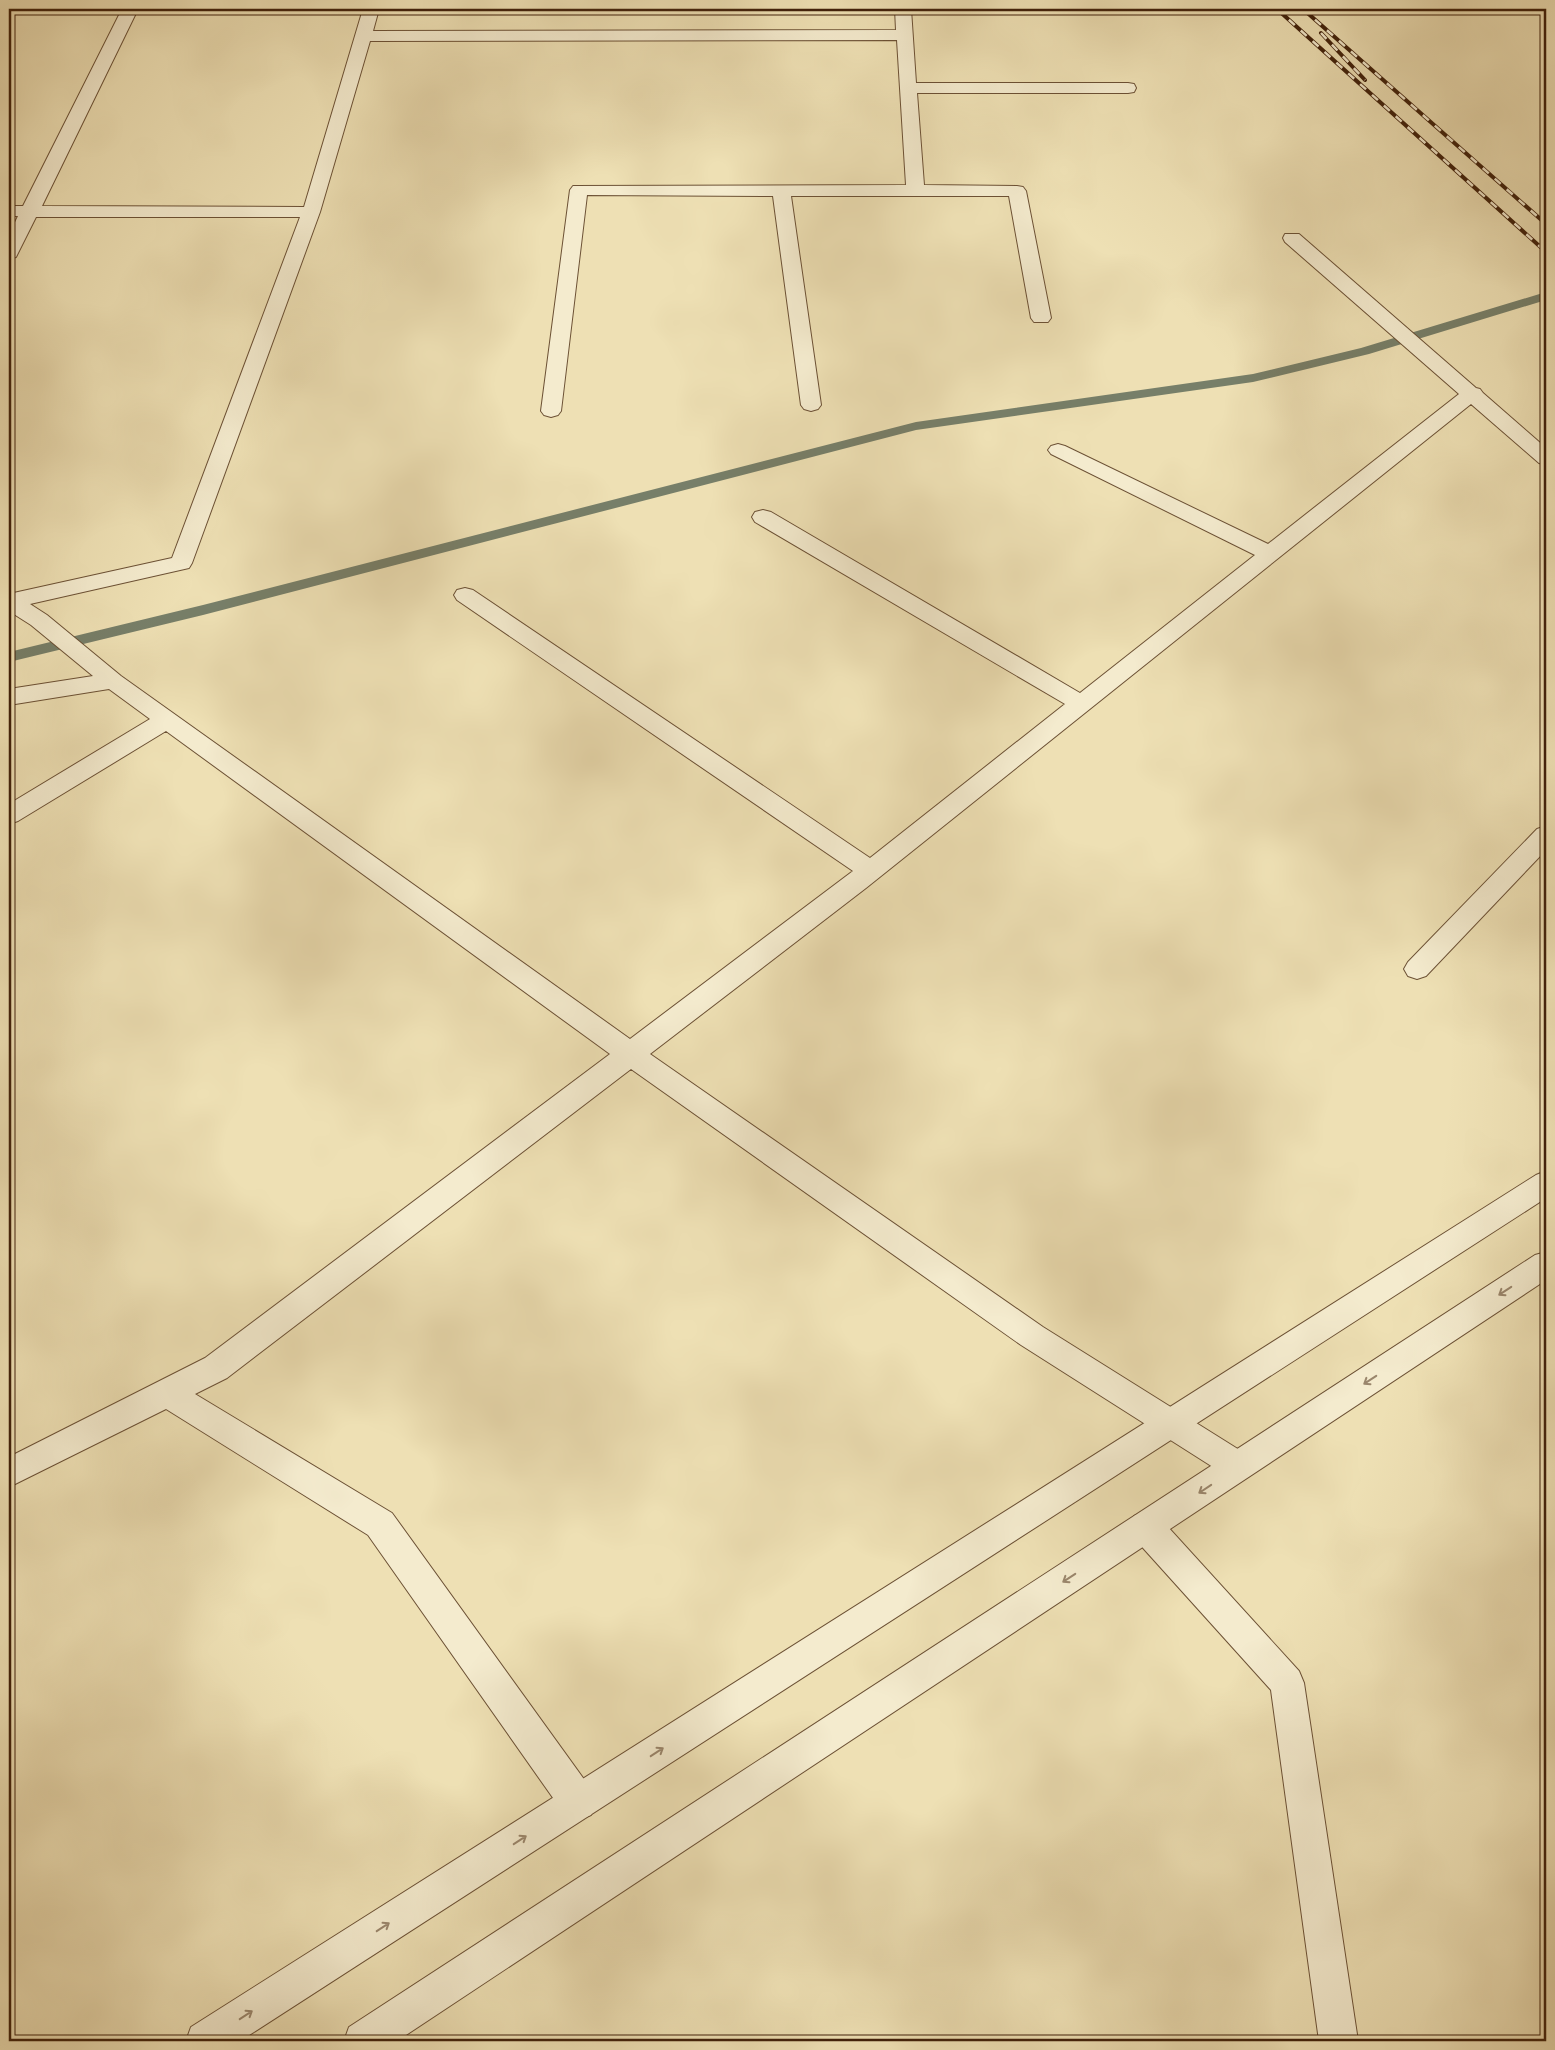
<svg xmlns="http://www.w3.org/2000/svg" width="1555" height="2050" viewBox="0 0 1555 2050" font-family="'Sorts Mill Goudy',serif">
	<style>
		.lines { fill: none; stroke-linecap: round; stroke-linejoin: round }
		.stream { fill: #777f69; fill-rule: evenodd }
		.minor-casing { stroke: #6c5135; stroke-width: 2 }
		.tertiary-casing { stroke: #6c5135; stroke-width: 2 }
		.minor { fill: #f4ebce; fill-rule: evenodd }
		.tertiary { fill: #f4ebce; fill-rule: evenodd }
		.rail-casing { stroke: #41210b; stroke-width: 4 }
		.rail { stroke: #f4ebce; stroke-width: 2.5; stroke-dasharray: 8; stroke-linecap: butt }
		.oneway { stroke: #9a866c }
	</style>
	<rect width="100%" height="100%" fill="#eee0b4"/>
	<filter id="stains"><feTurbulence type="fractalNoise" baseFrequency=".004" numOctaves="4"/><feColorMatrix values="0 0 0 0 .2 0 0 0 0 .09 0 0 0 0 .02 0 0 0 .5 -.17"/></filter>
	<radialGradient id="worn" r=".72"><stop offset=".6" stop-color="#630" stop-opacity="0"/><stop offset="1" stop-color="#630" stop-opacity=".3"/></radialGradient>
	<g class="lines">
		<!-- stream -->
		<path class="stream" d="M1546,292V300L1369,354L1253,382L916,430L203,615L9,662V652L203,605L916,422L1253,374L1361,348Z"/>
		<defs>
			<path id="minor" d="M122,9H138L42,206L304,207L363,9H379L373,31L896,30L895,9H911L916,83H1128L1134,84L1136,88L1134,92L1128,93H917L924,185L1017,186L1023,187L1026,191L1051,318L1048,322H1034L1031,318L1009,196H791L821,405L818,409L811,411L804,409L801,405L773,196L587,195L561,411L558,415L551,417L544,415L541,411L570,190L573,186L906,185L897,40L370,41L320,212L192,563L189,568L30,604L47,615L121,676L630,1039L853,871L457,600L454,595L457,590L465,588L473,590L870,858L1065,704L755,522L752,517L755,512L763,510L771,512L1080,693L1255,555L1051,454L1048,450L1051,446L1058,444L1065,446L1268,544L1459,394L1285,242L1283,238L1285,234H1299L1476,388L1480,389L1483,393L1546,448V465L1539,463L1471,404L866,888L650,1054L1043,1327L1249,1456L1254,1466L1249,1476L1238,1481L1227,1476L1021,1345L631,1069L227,1378L195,1394L392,1513L591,1789L596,1802L591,1815L578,1820L565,1815L368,1535L166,1409L9,1487V1457L205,1358L610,1054L166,731L18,821L9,824V804L150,719L109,689L9,705V689L93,676L31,625L9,611V594L172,558L300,217H36L16,257L9,259V235L18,216H9V206H23Z
				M1546,826V850L1426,976L1417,979L1408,976L1404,969L1408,962L1537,829Z
				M1146,1512L1158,1516L1299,1671L1304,1683L1358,2041H1319L1271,1690L1134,1538L1129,1527L1134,1516Z"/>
			<path id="tertiary" d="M1546,1171V1198L240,2041H186L191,2027L1536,1175Z
				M1546,1252V1280L397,2041H344L349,2027L1535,1255Z"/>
		</defs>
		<!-- minor casing -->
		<use href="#minor" class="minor-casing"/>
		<!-- tertiary casing -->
		<use href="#tertiary" class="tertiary-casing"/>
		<!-- minor -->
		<use href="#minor" class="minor"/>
		<!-- tertiary -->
		<use href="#tertiary" class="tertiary"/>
		<defs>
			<path id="rail" d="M1277,9L1546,252
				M1303,9L1546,224
				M1321,33L1365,80"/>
		</defs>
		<!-- rail casing -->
		<use href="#rail" class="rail-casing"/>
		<!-- rail -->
		<use href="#rail" class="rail"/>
	</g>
	<!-- one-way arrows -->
	<defs><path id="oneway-shaft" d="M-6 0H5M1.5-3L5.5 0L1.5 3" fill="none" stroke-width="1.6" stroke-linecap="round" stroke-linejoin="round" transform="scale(1.25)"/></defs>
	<g class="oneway">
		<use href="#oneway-shaft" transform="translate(1505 1291) rotate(147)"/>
		<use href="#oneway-shaft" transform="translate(1370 1380) rotate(147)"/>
		<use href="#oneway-shaft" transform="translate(1205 1489) rotate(146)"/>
		<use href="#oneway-shaft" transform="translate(1069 1578) rotate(147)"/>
		<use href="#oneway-shaft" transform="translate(657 1752) rotate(-33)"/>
		<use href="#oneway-shaft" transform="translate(520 1840) rotate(-33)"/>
		<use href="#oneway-shaft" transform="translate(383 1927) rotate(-33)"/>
		<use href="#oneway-shaft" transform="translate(246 2015) rotate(-33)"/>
	</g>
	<!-- margin -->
	<rect width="1555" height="2050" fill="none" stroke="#eee0b4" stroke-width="30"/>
	<rect x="10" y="10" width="1535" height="2030" fill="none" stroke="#41210b" stroke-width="2.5"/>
	<rect x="15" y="15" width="1525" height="2020" fill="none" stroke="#41210b"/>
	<rect width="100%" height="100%" filter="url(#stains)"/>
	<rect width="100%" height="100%" fill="url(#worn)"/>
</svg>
